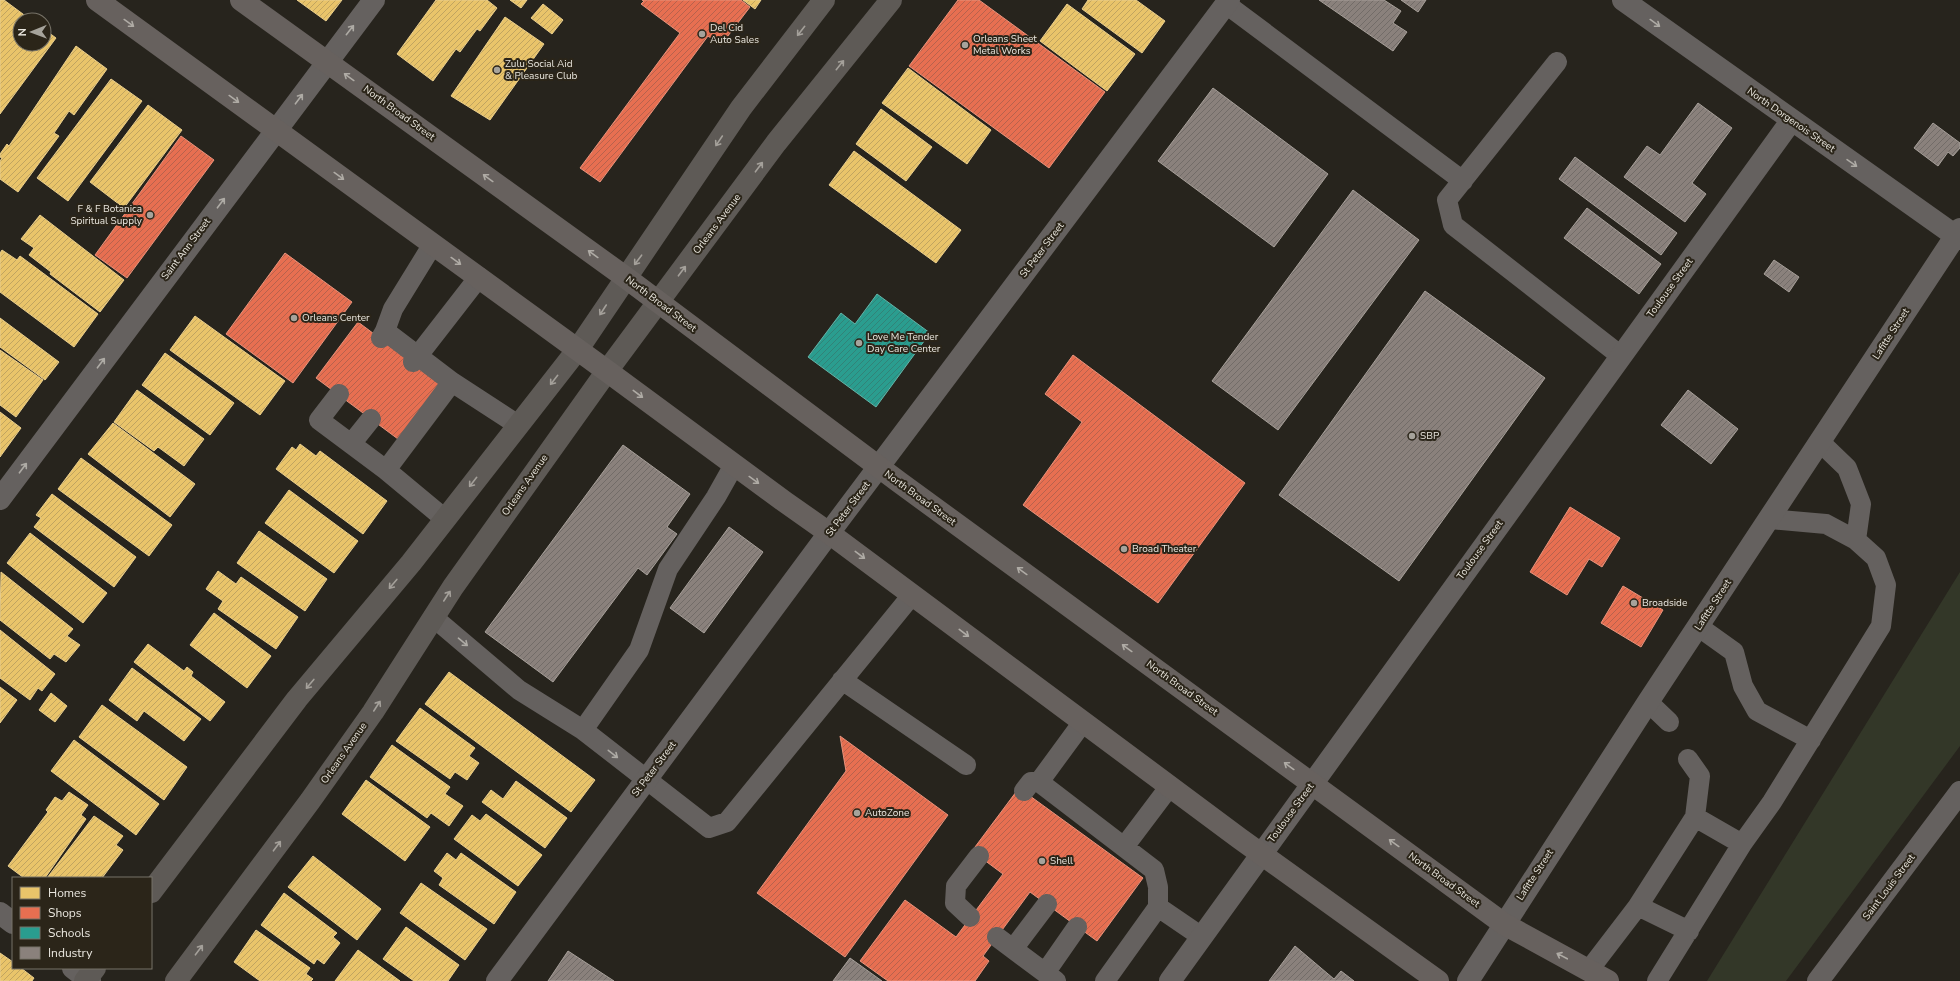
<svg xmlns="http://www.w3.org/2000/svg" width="1960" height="981" viewBox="0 0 1960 981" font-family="'Nunito Sans',sans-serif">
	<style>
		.green { fill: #333728 }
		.homes { fill: url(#homes-hatch); stroke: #e9ce8d }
		.shops { fill: url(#shops-hatch); stroke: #e8937c }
		.schools { fill: url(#schools-hatch); stroke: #64b3a7 }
		.industry { fill: url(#industry-hatch); stroke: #a7a09a }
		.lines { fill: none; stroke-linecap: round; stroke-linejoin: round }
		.lane { stroke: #65615f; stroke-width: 20 }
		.street { stroke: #65615f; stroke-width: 22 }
		.secondary { stroke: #5e5a56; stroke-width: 22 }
		.primary { stroke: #67615e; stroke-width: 22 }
		.oneway { stroke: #afaba5 }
		.oneway2 { stroke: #aeaba5 }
		.oneway3 { stroke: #a4a09a }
		.poi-dot { fill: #a6a39b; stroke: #2b2519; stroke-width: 1.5 }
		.labels { text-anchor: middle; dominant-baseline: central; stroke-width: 4; stroke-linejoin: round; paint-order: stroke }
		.poi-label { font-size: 10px; fill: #eae7df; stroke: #2b2519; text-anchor: start }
		.street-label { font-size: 10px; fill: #eae7df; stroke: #2b2519 }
	</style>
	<defs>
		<pattern id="homes-hatch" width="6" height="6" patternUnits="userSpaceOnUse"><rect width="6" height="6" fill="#e9c46a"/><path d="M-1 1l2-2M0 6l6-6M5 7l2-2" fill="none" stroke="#c0a460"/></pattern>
		<pattern id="shops-hatch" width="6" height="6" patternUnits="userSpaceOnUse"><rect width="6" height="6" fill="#e76f51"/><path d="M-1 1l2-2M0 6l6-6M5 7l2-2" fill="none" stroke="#b7624d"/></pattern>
		<pattern id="schools-hatch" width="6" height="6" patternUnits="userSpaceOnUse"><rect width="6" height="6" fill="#2a9d8f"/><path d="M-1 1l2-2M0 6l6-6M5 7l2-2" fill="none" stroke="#328378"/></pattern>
		<pattern id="industry-hatch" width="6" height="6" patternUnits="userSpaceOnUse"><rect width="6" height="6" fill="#8a817c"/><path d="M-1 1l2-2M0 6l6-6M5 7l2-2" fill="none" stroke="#726c68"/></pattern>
	</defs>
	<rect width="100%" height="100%" fill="#27241d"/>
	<!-- green -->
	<path class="green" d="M1960,572V746L1786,981H1707Z"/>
	<!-- homes -->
	<path class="homes" d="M0,0H4L31,20H20V44H44V29L56,38L0,114Z
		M297,0H342L326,21Z
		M436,0H487L497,8L480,31L477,29L460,52L456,49L433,81L397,54Z
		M510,0H527L521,8Z
		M743,0H761L755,9Z
		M1088,0H1136L1165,21L1142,53L1082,9Z
		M543,4L563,20L552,34L531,18Z
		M1067,4L1135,54L1107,91L1040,41Z
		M505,17L544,44L490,120L451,96Z
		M76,46L107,69L74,115L69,111L54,133L59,136L18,192L0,179V161L2,158L0,157V154L7,144L9,146Z
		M908,68L991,130L967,164L882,103Z
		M111,79L142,101L68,201L37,178Z
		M148,105L182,130L124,208L90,182Z
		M881,109L932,147L906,181L856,144Z
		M854,151L961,230L936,263L829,185Z
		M40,215L124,280L100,312L50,274L51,272L29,255L34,248L21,239Z
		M2,250L17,260L20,256L98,314L74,347L0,292V253Z
		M195,316L285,381L260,415L170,350Z
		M0,318L59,362L45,380L0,347Z
		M0,350L43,380L16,417L0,405Z
		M165,353L234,403L210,435L142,385Z
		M137,390L204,439L184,466L158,447L154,451L114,422Z
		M0,412L21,428L0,457Z
		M113,423L195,484L170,517L88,454Z
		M300,444L316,456L320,451L387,501L363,534L276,469L292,447L296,450Z
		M81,458L172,525L149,556L58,489Z
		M289,490L358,541L334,573L265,523Z
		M52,494L136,557L114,587L34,527L41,518L36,515Z
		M259,531L327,579L305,611L237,563Z
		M30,533L107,593L83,623L7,563Z
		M218,571L236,584L241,577L298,617L276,649L218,609L223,601L206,589Z
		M1,572L73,629L67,636L80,645L66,662L54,654L50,659L0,620Z
		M214,613L271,656L247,688L190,645Z
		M0,630L55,674L42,691L38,688L30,700L0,678Z
		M148,644L184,671L187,667L193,672L191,676L225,702L210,721L134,662Z
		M132,668L201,719L184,741L144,711L137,721L109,700Z
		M449,672L595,780L571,812L425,704Z
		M0,687L17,700L0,723Z
		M51,693L67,706L55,722L39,710Z
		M102,705L187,767L164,800L79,737Z
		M420,708L475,748L469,756L479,763L467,780L455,772L450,779L396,741Z
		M74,740L159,804L136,835L51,771Z
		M392,745L450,787L445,794L463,806L449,826L431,813L427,818L370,777Z
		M366,780L430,827L405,861L342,814Z
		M516,781L567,818L545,848L482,802L491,790L503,799Z
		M69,792L88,805L81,815L86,819L45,878H24L8,866L48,812L46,810L55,797L62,801Z
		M486,814L542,855L518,886L454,839L472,815L480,821Z
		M94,816L123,836L116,845L123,850L102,878H47Z
		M447,853L456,860L461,853L516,892L494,924L439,885L443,878L434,871Z
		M313,856L381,909L357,940L288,887Z
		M421,883L487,929L465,960L400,913Z
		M284,893L337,933L333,937L340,943L324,964L317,959L314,964L261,925Z
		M406,927L459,965L448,981H414L383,959Z
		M256,930L310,968L306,974L313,979L311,981H260L234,962Z
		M358,950L400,981H335Z
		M0,953L13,962V968H21L34,978L32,981H0Z"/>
	<!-- shops -->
	<path class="shops" d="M642,0H741L750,7L721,45L708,36L600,182L580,168L680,33L641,4L644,1Z
		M958,0H979L1105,92L1049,168L909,66Z
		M181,136L214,160L127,278L95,255Z
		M285,253L352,302L293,383L226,334Z
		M358,322L444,386L402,442L316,378Z
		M1073,355L1245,483L1158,603L1023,505L1082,422L1045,394Z
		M1570,507L1620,538L1602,567L1589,559L1567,595L1530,572Z
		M1623,586L1663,610L1641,647L1601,623Z
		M840,736L948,815L845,957L757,893L846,771Z
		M1019,788L1143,878L1097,941L1030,892L983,956L989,961L975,981H888L860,961L905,900L956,937L1003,874L972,851Z"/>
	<!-- schools -->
	<path class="schools" d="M877,294L930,333L876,407L808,357L841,313L855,324Z"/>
	<!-- industry -->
	<path class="industry" d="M1319,0H1384L1401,11L1393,23L1407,32L1393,51Z
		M1401,0H1426L1418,12Z
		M1213,88L1328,174L1274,247L1158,161Z
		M1698,103L1732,128L1692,183L1706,194L1685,222L1624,177L1647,146L1660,155Z
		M1933,123L1960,143V148L1953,156L1948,152L1938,166L1914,148Z
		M1575,157L1677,233L1661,255L1559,179Z
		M1353,190L1419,240L1278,430L1212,381Z
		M1587,208L1661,264L1639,294L1564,238Z
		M1774,260L1799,277L1789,292L1764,274Z
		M1425,291L1545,378L1399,581L1279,495Z
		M1688,390L1738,429L1711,464L1661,425Z
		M623,445L690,494L667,527L677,534L647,575L638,568L553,682L485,632Z
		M729,527L763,552L704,633L670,608Z
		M1295,946L1334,979L1341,971L1354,981H1269Z
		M568,951L614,981H548Z
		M850,958L882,981H833Z"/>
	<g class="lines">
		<!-- lane -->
		<path class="lane" d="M1226,4L1463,181
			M1557,62L1447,200L1453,225L1621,356
			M385,331L393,309L433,244
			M381,338L385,331L452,382L386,470
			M413,362L479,277
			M452,382L518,425
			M339,394L319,420L386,470L445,519
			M1820,442L1847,468L1861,504L1856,540
			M351,444L371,419
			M433,617L519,690L583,730L709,828L727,822L912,595
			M1699,627L1734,652L1743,686L1757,711L1811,740
			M842,680L966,765
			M1648,702L1669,722
			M1083,722L1039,782L1154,870L1158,887V907L1202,937
			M583,730L639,650L668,569L716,497L734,465
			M1688,759L1700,776L1695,817L1742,844
			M1024,791L1031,782H1039
			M1124,847L1170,786
			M1638,906L1695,817
			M970,917L955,903L956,886L979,856
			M997,937L1056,981
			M1013,949L1047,904
			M1589,970L1638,906L1689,931
			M1045,973L1077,927
			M1105,981L1158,907
			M1657,981L1742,844L1772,802L1881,626L1886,585L1876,558L1856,540L1826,524L1770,519"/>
		<!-- street -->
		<path class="street" d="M1623,0L1960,239
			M0,499L374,0
			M0,913L13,923
			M73,968L90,981
			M497,981L829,533L1229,0
			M1170,981L1791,121
			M1468,981L1648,702L1960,229
			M1818,981L1960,792"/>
		<!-- secondary -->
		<path class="secondary" d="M151,892L297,699L411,563L578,349L741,108L824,0
			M85,981L95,968
			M176,981L310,801L373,712L453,587L607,371L776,143L891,0"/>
		<!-- primary -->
		<path class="primary" d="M97,0L607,371L785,502L829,533L1239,838L1438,981
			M241,0L625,277L899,482L1504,924L1608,981"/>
	</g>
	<!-- one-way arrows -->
	<defs><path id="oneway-shaft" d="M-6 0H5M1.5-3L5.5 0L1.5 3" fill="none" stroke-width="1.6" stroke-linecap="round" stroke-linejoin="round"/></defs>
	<g class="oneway">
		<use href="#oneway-shaft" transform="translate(129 23) rotate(36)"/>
		<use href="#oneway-shaft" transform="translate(349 77) rotate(-144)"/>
		<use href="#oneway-shaft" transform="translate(234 99) rotate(36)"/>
		<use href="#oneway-shaft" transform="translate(339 176) rotate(36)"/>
		<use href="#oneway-shaft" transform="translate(488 178) rotate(-144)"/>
		<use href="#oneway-shaft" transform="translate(593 254) rotate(-144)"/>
		<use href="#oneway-shaft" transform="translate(456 261) rotate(36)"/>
		<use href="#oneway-shaft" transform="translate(638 394) rotate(37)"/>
		<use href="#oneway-shaft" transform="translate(754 480) rotate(36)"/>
		<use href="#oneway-shaft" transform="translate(860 555) rotate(37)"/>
		<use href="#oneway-shaft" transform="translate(1022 571) rotate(-144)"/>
		<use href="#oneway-shaft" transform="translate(964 633) rotate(37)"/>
		<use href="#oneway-shaft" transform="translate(1127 648) rotate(-144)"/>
		<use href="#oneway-shaft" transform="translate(1289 766) rotate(-144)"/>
		<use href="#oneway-shaft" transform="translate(1394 843) rotate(-144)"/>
		<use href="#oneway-shaft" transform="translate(1562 956) rotate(-152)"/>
	</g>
	<g class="oneway2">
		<use href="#oneway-shaft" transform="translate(1655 23) rotate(36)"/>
		<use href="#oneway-shaft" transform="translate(350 30) rotate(-52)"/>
		<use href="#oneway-shaft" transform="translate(299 99) rotate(-53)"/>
		<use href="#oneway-shaft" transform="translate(1852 163) rotate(35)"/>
		<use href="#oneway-shaft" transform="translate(221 203) rotate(-53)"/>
		<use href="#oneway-shaft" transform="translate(101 363) rotate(-53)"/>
		<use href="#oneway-shaft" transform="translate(23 468) rotate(-53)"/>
		<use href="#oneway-shaft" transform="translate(463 642) rotate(40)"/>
		<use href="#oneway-shaft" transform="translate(613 754) rotate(38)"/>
	</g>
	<g class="oneway3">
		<use href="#oneway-shaft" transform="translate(801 31) rotate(128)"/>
		<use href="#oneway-shaft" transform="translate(840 65) rotate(-51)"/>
		<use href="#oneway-shaft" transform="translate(719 141) rotate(124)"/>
		<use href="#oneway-shaft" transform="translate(759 167) rotate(-53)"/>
		<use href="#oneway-shaft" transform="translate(638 260) rotate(127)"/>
		<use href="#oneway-shaft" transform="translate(682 271) rotate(-53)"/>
		<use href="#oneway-shaft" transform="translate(603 310) rotate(123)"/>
		<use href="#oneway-shaft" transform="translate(554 380) rotate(128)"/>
		<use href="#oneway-shaft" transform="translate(473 482) rotate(128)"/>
		<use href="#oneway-shaft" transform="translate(393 584) rotate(130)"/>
		<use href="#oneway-shaft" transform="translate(447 596) rotate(-57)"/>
		<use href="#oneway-shaft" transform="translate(310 684) rotate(130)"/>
		<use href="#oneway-shaft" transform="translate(377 706) rotate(-57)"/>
		<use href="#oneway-shaft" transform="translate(277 846) rotate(-53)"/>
		<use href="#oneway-shaft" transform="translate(199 950) rotate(-53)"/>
	</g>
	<!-- markers -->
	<g class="poi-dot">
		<circle cx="702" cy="34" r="4"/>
		<circle cx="965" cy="45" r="4"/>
		<circle cx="497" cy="70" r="4"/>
		<circle cx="150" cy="215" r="4"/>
		<circle cx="294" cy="318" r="4"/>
		<circle cx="859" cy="343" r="4"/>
		<circle cx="1412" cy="436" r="4"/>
		<circle cx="1124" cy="549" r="4"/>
		<circle cx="1634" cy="603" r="4"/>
		<circle cx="857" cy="813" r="4"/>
		<circle cx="1042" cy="861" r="4"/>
	</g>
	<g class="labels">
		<!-- poi labels -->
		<g class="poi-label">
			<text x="710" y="28">Del Cid<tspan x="710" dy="12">Auto Sales</tspan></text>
			<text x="973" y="39">Orleans Sheet<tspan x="973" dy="12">Metal Works</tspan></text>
			<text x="505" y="64">Zulu Social Aid<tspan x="505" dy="12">&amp; Pleasure Club</tspan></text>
			<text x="142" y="209" text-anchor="end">F &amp; F Botanica<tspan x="142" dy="12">Spiritual Supply</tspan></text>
			<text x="302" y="318">Orleans Center</text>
			<text x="867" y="337">Love Me Tender<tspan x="867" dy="12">Day Care Center</tspan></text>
			<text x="1420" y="436">SBP</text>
			<text x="1132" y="549">Broad Theater</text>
			<text x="1642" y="603">Broadside</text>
			<text x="865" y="813">AutoZone</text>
			<text x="1050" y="861">Shell</text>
		</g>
		<!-- street labels -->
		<g class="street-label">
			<text transform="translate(399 113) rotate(36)">North Broad Street</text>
			<text transform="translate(1791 120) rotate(35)">North Dorgenois Street</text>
			<text transform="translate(717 224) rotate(-53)">Orleans Avenue</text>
			<text transform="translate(186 249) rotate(-53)">Saint Ann Street</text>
			<text transform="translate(1042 250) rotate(-53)">St Peter Street</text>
			<text transform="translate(1670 288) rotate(-54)">Toulouse Street</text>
			<text transform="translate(661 304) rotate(37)">North Broad Street</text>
			<text transform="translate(1891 334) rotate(-57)">Lafitte Street</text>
			<text transform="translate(525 485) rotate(-55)">Orleans Avenue</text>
			<text transform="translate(920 498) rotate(36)">North Broad Street</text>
			<text transform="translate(848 509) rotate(-53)">St Peter Street</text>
			<text transform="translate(1480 550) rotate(-54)">Toulouse Street</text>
			<text transform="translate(1713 605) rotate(-57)">Lafitte Street</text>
			<text transform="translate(1182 688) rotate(36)">North Broad Street</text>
			<text transform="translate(344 753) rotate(-55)">Orleans Avenue</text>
			<text transform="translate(654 769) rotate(-53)">St Peter Street</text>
			<text transform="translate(1291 813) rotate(-54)">Toulouse Street</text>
			<text transform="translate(1535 875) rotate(-57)">Lafitte Street</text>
			<text transform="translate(1444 880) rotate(36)">North Broad Street</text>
			<text transform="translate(1889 887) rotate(-53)">Saint Louis Street</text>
		</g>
	</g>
	<!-- legend -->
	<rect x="12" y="877" width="140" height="92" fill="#2b2519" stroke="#777368"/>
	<rect x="20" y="887" width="20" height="12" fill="#e9c46a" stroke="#777368"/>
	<text x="48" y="897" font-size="12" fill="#eae7df">Homes</text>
	<rect x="20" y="907" width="20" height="12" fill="#e76f51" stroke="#777368"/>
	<text x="48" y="917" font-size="12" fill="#eae7df">Shops</text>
	<rect x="20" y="927" width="20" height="12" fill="#2a9d8f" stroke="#777368"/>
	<text x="48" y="937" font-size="12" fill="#eae7df">Schools</text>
	<rect x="20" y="947" width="20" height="12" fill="#8a817c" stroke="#777368"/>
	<text x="48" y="957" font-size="12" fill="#eae7df">Industry</text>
	<!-- north arrow -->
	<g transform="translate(32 32) rotate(269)"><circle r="19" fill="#2b2519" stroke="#777368"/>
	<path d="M0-3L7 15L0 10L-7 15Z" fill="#a6a39b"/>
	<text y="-6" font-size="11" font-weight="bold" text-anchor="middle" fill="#eae7df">N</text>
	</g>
</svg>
